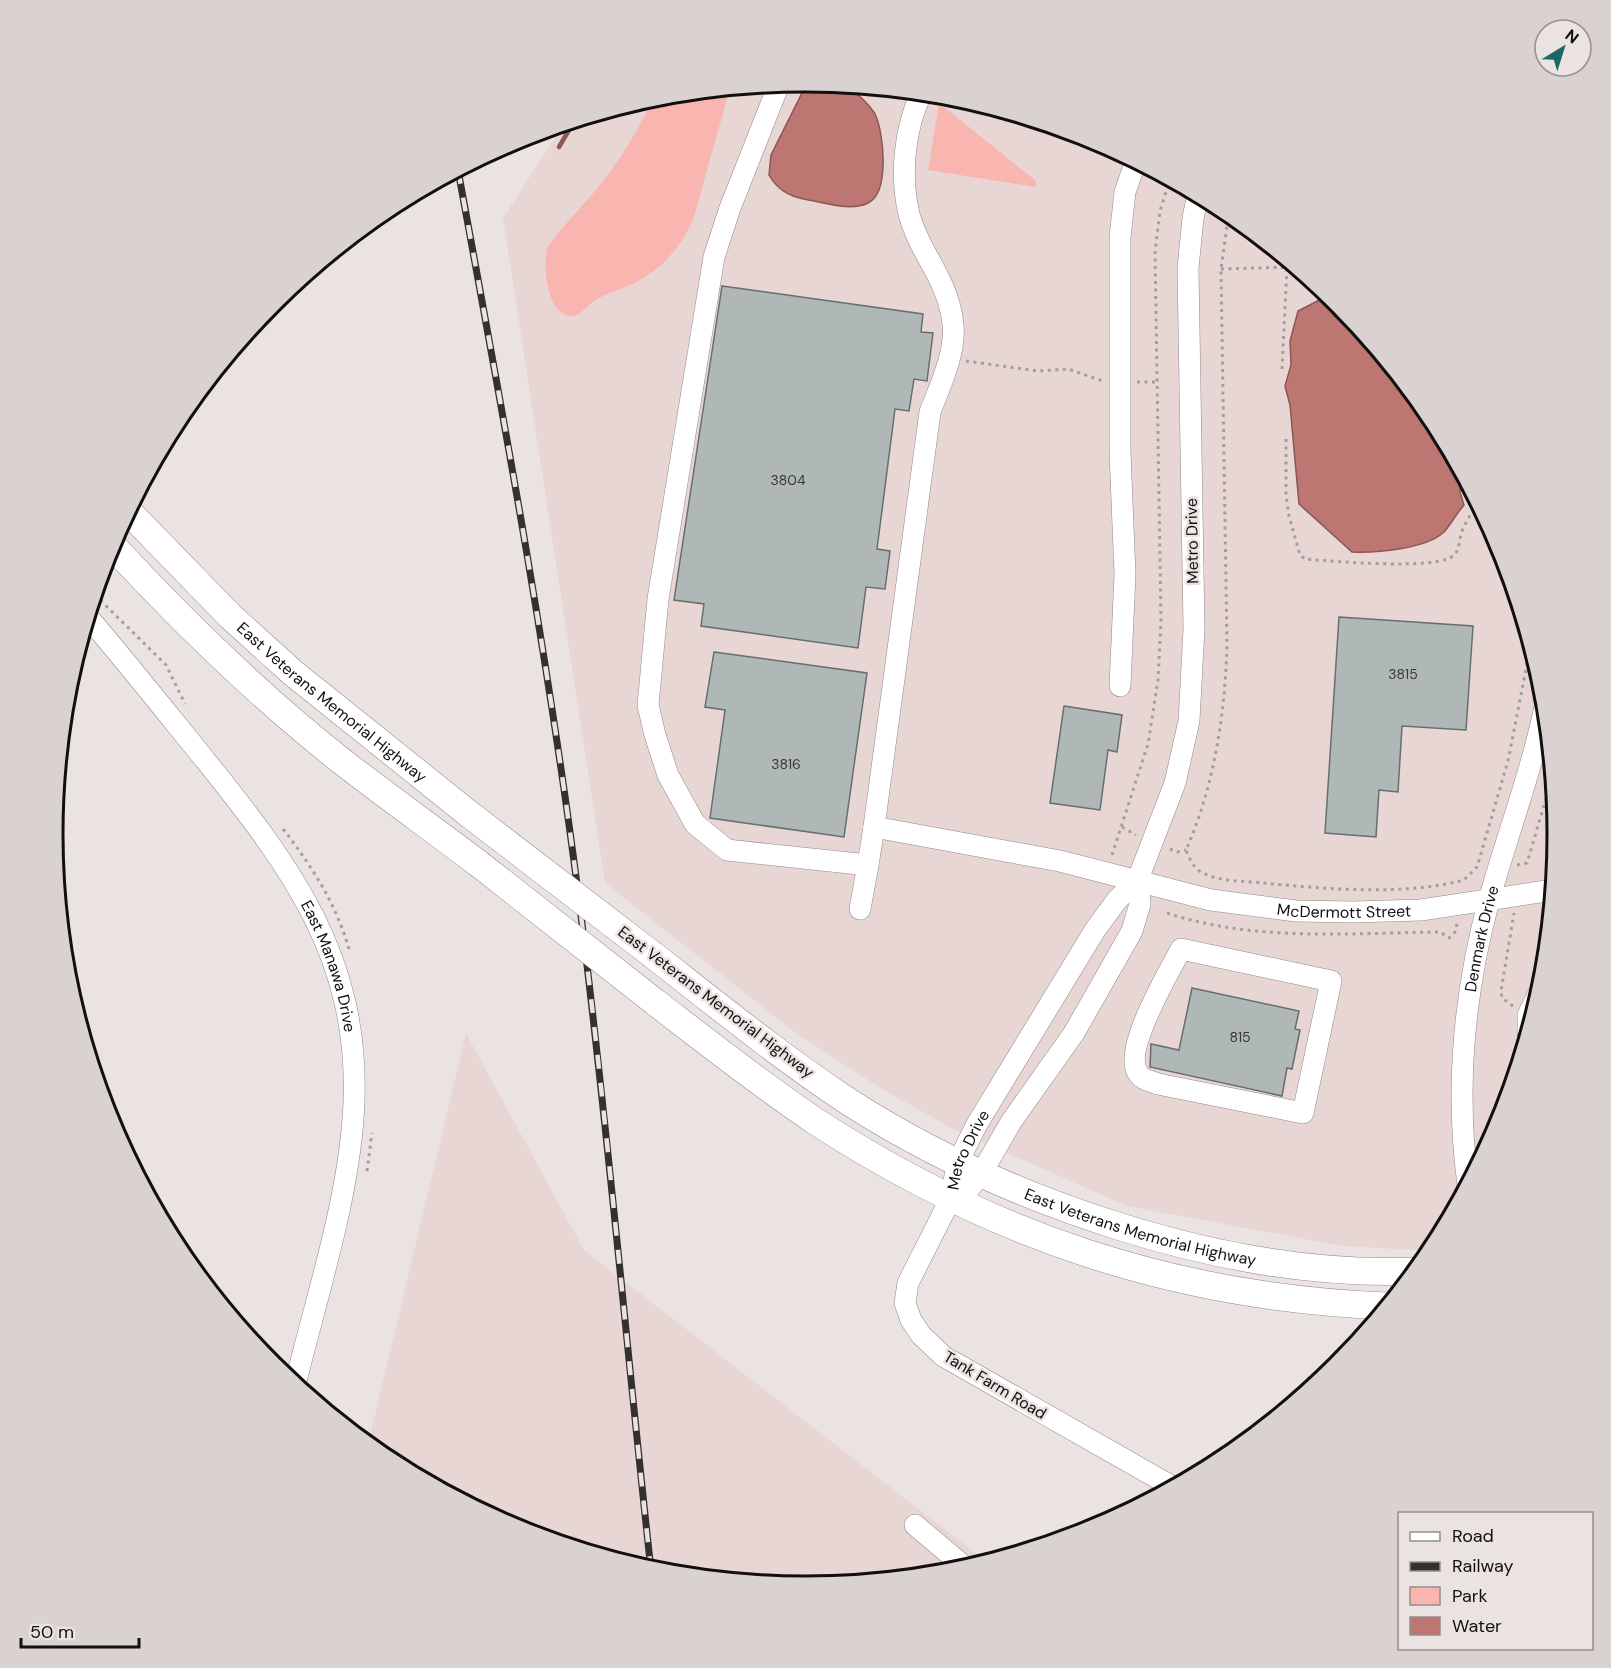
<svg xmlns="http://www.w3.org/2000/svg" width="1611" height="1668" viewBox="0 0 1611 1668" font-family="'DM Sans',sans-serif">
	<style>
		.built { fill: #e8d6d4 }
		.green { fill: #f9b5af }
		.water { fill: #bd7671; stroke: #8a5754; stroke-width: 1.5 }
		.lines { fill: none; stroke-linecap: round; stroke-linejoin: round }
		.stream { stroke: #8a5754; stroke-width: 4.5 }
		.building { fill: #afb7b7; stroke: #676e6e; stroke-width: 1.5 }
		.minor-casing { stroke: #918988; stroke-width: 22 }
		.major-casing { stroke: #918988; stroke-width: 28 }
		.path { stroke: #a49e9d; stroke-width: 3; stroke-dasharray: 3 4.5; stroke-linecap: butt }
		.minor { stroke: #fff; stroke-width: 21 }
		.major { stroke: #fff; stroke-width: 27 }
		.rail-casing { stroke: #343030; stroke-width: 7 }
		.rail { stroke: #ebe3e2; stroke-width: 4.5; stroke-dasharray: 14; stroke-linecap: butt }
		.major-bridge-casing { stroke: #918988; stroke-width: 28; stroke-linecap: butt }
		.major-bridge { stroke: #fff; stroke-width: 27 }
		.labels { text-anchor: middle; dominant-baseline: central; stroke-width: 5; stroke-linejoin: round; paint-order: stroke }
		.number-label { font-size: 14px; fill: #393939 }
		.street-label { font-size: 16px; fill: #120f0f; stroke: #ebe3e2 }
		.rim { fill: none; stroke: #120f0f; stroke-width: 3 }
	</style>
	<rect width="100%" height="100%" fill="#ebe3e2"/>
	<!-- built -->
	<path class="built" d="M806,81L953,96L1094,138L1157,172L1224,208L1338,302L1432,416L1501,546L1544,687L1558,834L1544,981L1501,1122L1432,1251L1342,1246L1127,1206L951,1128L877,1086L797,1034L605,883L503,218L563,125L659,95Z
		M466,1033L584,1250L987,1562L952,1573L805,1587L658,1572L517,1530L387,1460L368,1444Z"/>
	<!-- green -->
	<path class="green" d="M730,88L694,217C681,248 661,271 630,285C619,290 608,293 597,299C588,304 581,316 571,316C546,314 543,267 547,249C549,241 590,198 599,186C621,159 639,129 654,97Z
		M939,103L1036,181V187L928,170Z"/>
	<!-- water -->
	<path class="water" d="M813,82C822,83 837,81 845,85C855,91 869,104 875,114C884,132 890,193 868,203C852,211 830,204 814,201C794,198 779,193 769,175L771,155L804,89Z
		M1329,295L1432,416L1462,473L1460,492L1464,505C1457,513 1451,524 1444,532C1426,549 1376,553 1352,552L1299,504L1290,405L1285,386L1291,365L1290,341L1298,311Z"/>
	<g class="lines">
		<!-- stream -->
		<path class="stream" d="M559,147L569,130V123"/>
	</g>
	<!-- building -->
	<path class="building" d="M722,286L923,314L921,332L933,333L927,381L914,379L909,411L895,409L877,549L890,551L885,589L866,587L858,648L701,626L704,604L674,600Z
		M1339,617L1473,626L1466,730L1402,726L1398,792L1379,790L1376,837L1325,833Z
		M714,652L867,673L844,837L710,818L725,710L705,707Z
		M1064,706L1122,715L1117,752L1108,750L1100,810L1050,803Z
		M1192,988L1299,1011L1295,1029L1300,1030L1292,1069L1287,1068L1282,1096L1150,1067L1151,1044L1179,1050Z"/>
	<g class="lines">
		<defs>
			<g id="minor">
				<path id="s1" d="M779,84L730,208L714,257L658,599L648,705L655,735L668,775L695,824L727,850L868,865L874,827L1060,861L1211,900L1296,911L1353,912L1421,910L1553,890"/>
				<path id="s2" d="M88,617C128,664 167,713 206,761C291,867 359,957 354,1101C351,1192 317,1295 295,1385"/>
				<path d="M1120,686L1125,574L1120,452V237L1125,192L1136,161"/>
				<path d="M874,827L930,412C940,386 956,353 953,324C948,278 919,253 909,214C900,176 904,128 922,92"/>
				<path d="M860,909L868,865"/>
				<path d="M1181,949L1331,981L1303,1113L1158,1084C1151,1081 1142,1080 1138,1073C1122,1051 1169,972 1181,949Z"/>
				<path d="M1528,1033V1015L1542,987"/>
				<path id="s3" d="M1468,1185C1455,1089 1464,993 1489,900C1508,833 1532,770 1546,702"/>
				<path d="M951,1198L969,1189L981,1174L1011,1122L1074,1033L1132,931L1140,904L1138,879"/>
				<path id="s4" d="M1173,1487L943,1356L921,1335L911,1320L905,1303L908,1283L951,1198L957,1164L977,1124L1095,930L1117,900L1138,879L1175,783L1189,721L1194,629L1188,268L1193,218L1198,194"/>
				<path d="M915,1525L966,1568"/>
			</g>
			<g id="major">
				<path id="s5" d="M128,511L230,616L293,673L469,814"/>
				<path d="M111,544C183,622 260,697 344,763C388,797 434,830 479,864"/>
				<path id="s6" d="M653,955C717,1005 781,1057 849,1102C1006,1202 1228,1279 1416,1271"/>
				<path d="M655,1002C707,1042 760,1084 815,1121C992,1236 1176,1298 1387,1306"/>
			</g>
		</defs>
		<!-- minor casing -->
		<use href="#minor" class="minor-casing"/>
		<!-- major casing -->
		<use href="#major" class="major-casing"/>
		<!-- path -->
		<path class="path" d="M1229,212L1221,269L1227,646C1225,714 1214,787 1186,850C1189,858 1193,867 1201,872C1219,882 1244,881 1264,883C1325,889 1404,896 1464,880L1477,867L1508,761L1531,644
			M1221,269L1296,267
			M966,361L1038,371L1068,369L1103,381
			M1282,369L1287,267
			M1137,382H1156
			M1286,439V495L1289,516L1300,555L1305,559C1329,561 1440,571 1454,555C1460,549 1459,541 1461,534C1465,522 1473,512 1477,501
			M95,595L166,665L185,704
			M1122,827L1136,835
			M283,829C312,866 336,904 349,949
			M1170,849L1177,852L1186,850
			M1112,855L1148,744L1158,680L1161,621L1155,252L1160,211L1170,179
			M1517,865L1527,863L1553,775
			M1167,913C1255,942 1350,933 1440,932L1449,938L1456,931L1457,923
			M1513,1006L1502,998L1501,991L1514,913
			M367,1171L372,1133"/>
		<!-- minor -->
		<use href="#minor" class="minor"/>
		<!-- major -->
		<use href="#major" class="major"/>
		<defs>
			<path id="rail" d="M458,170C502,410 547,650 578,892C607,1117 626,1344 651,1570"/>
		</defs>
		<!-- rail casing -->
		<use href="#rail" class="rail-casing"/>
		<!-- rail -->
		<use href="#rail" class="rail"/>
		<defs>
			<path id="major-bridge" d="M469,814L653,955
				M479,864L655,1002"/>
		</defs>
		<!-- major-bridge casing -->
		<use href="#major-bridge" class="major-bridge-casing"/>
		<!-- major-bridge -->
		<use href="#major-bridge" class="major-bridge"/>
	</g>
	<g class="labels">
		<!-- number labels -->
		<g class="number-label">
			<text x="788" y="480">3804</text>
			<text x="1403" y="674">3815</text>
			<text x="786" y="764">3816</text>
			<text x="1240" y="1037">815</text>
		</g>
		<!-- street labels -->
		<g class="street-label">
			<text transform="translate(1192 541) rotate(-91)">Metro Drive</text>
			<text stroke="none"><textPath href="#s5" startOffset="280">East Veterans Memorial Highway</textPath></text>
			<text stroke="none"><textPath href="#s1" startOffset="1467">McDermott Street</textPath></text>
			<text stroke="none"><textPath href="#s3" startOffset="248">Denmark Drive</textPath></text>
			<text stroke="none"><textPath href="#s2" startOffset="428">East Manawa Drive</textPath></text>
			<text transform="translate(716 1002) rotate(37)">East Veterans Memorial Highway</text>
			<text stroke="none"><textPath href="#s4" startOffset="498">Metro Drive</textPath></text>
			<text stroke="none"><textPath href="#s6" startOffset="564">East Veterans Memorial Highway</textPath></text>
			<text transform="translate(995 1385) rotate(31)">Tank Farm Road</text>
		</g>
	</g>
	<!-- crop -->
	<path d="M0 0H1611V1668H0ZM63 834a742 742 0 1 1 1484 0a742 742 0 1 1-1484 0Z" fill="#dad2d1" fill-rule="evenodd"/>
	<path class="rim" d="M63 834a742 742 0 1 1 1484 0a742 742 0 1 1-1484 0Z"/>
	<!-- legend -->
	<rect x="1398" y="1512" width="195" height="138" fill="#ebe3e2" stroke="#948e8e" stroke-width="1.5"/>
	<rect x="1410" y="1532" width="30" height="9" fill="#ffffff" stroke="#948e8e" stroke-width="1.5"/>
	<text x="1452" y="1542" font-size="18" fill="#120f0f">Road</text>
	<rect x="1410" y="1562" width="30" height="9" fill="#343030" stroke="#948e8e" stroke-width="1.5"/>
	<text x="1452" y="1572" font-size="18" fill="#120f0f">Railway</text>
	<rect x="1410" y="1587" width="30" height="18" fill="#f9b5af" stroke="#948e8e" stroke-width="1.5"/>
	<text x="1452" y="1602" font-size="18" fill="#120f0f">Park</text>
	<rect x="1410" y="1617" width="30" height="18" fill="#bd7671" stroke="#948e8e" stroke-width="1.5"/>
	<text x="1452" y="1632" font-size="18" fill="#120f0f">Water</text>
	<!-- north arrow -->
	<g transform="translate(1563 48) rotate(38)"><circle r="28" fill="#ebe3e2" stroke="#948e8e" stroke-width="1.5"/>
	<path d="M0-4.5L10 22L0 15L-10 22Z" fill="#1b6867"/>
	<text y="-9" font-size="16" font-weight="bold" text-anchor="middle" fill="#120f0f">N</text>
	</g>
	<!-- scale -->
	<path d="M21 1638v9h118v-9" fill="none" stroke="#120f0f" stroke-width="3"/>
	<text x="30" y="1638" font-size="18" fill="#120f0f" stroke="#ebe3e2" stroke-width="4.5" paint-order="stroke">50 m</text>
</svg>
